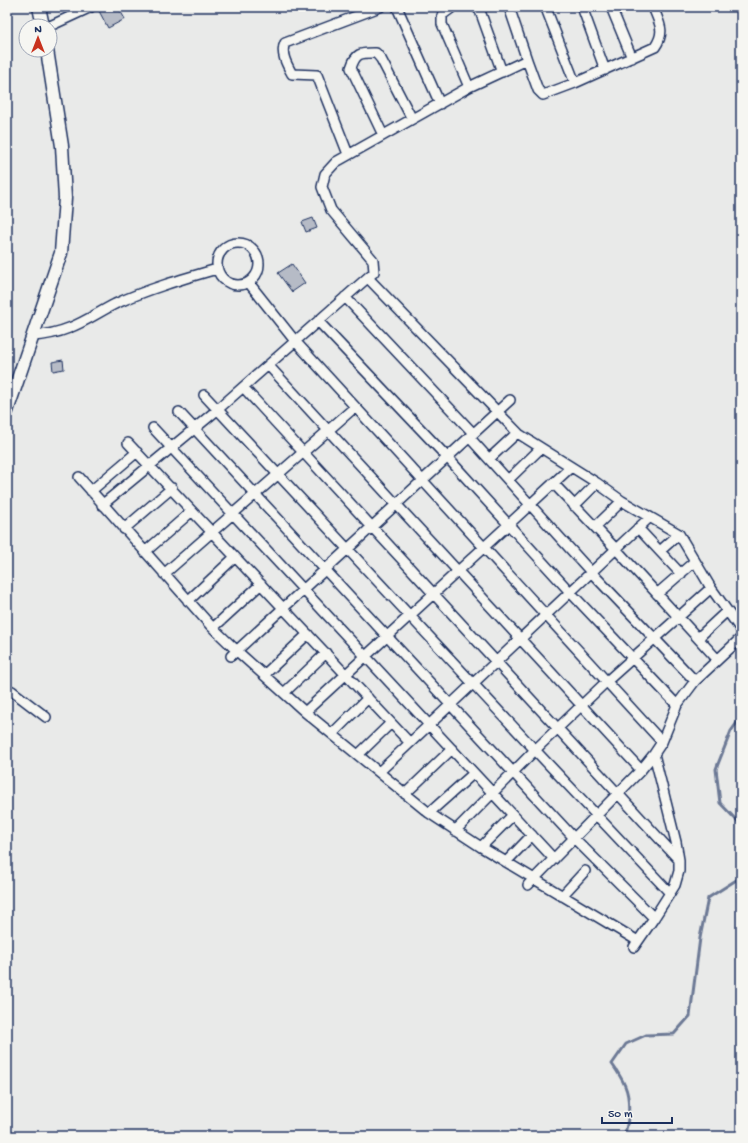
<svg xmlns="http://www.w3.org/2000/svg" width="748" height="1143" viewBox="0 0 748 1143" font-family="'Gochi Hand',sans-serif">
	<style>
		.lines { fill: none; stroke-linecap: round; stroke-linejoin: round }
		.stream { stroke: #6c7995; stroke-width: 3 }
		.building { fill: #b6bbc6; stroke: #1b2f5e }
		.minor-casing { stroke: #1b2f5e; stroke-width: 12 }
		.tertiary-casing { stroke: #1b2f5e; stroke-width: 15 }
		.minor { stroke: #f6f6f2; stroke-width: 9 }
		.tertiary { stroke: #f6f6f2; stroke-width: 12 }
	</style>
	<rect width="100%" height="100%" fill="#e9eae9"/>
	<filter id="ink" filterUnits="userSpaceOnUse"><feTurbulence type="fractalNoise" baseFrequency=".025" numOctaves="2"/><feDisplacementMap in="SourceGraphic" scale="8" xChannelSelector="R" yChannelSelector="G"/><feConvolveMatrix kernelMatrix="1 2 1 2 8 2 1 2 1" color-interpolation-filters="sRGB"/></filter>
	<g filter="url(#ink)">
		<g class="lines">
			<!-- stream -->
			<path class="stream" d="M741,717L731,731L716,769L720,803L741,825
				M624,1136C629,1122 631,1100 625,1086C622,1079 617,1071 612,1064L626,1044L646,1035L674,1034L690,1016L700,938L708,898L741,877"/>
		</g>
		<!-- building -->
		<path class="building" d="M107,7H118L125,19L108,28L99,11Z
			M313,218L317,228L306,232L302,222Z
			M292,264L305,283L292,292L278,273Z
			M63,360L64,369L53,371L52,362Z"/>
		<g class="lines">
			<defs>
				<path id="minor" d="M397,7L440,104
					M453,7L442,15V24L469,87
					M476,7L480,11L502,72
					M509,7L527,60
					M547,7V11L575,83
					M582,7L605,70
					M611,7L632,58
					M50,26L91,7
					M383,135L351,68C356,52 361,53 376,53L381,59L412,119
					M348,154L317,75L292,74C287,65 280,53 285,43L380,7
					M217 264a21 21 0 1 1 42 0a21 21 0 1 1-42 0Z
					M368,278L519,434L597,483L622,501L679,534L711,588L741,630
					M249,283L295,341L662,742
					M345,297L473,433
					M318,321L447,457L570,592L677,705
					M33,336C45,335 57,333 69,328C85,322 99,312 115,304C148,289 182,279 217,269
					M268,365L641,770
					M243,387L679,860
					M204,395L535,750L670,893
					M179,412L574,838L654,918
					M153,428L554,859
					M469,437L591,572L695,681
					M128,443L410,743
					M489,459L517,433
					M79,477L211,626L237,651L305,712L429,813L481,847L638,941
					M508,480L541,448
					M553,483L616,549L717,659
					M91,491L137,452
					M102,505L217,410L374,272L373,260L331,210L322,187L325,174L336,162L469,87L527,60L538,90L543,95L575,83L655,47C666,31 659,23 653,7
					M574,506L597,483
					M595,527L622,501
					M638,528L681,574
					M124,529L172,488
					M660,551L679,534
					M145,552L192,511
					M164,574L355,407
					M657,594L695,561
					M188,601L235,557
					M213,628L261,584
					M698,638L727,611
					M231,656L510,400
					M264,675L308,634
					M7,689L12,691L46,717
					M284,693L326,653
					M305,712L571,467
					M332,734L368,698
					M358,755L391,723
					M379,772L650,517
					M405,794L452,749
					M429,813L474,773
					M455,831L535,750L607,681L711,588
					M481,847L513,815
					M506,862L532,835
					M528,885L641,770L654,754L662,742L677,705L695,681L741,638
					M562,896L585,871
					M634,947L654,918L675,885L679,871V860L676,842L654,754"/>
				<path id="tertiary" d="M39,7L43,26
					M7,411L61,253L65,198L62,146L47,50"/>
			</defs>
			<!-- minor casing -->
			<use href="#minor" class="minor-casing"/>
			<!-- tertiary casing -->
			<use href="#tertiary" class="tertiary-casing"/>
			<!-- minor -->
			<use href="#minor" class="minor"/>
			<!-- tertiary -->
			<use href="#tertiary" class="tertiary"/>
		</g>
	</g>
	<!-- margin -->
	<rect width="748" height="1143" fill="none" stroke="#f6f6f2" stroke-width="24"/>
	<rect x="12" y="12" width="724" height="1119" fill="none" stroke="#1b2f5e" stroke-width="1.5" filter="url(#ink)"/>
	<!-- north arrow -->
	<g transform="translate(38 38)"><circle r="19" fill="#f6f6f2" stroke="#9ea6b7"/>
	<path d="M0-3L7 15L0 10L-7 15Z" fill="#c8321e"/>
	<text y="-6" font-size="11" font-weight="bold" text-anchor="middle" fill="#1b2f5e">N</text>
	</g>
	<!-- scale -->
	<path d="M602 1117v6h70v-6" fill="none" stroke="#1b2f5e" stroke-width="2"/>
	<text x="608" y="1117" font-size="12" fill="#1b2f5e" stroke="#f6f6f2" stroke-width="3" paint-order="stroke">50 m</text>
</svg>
